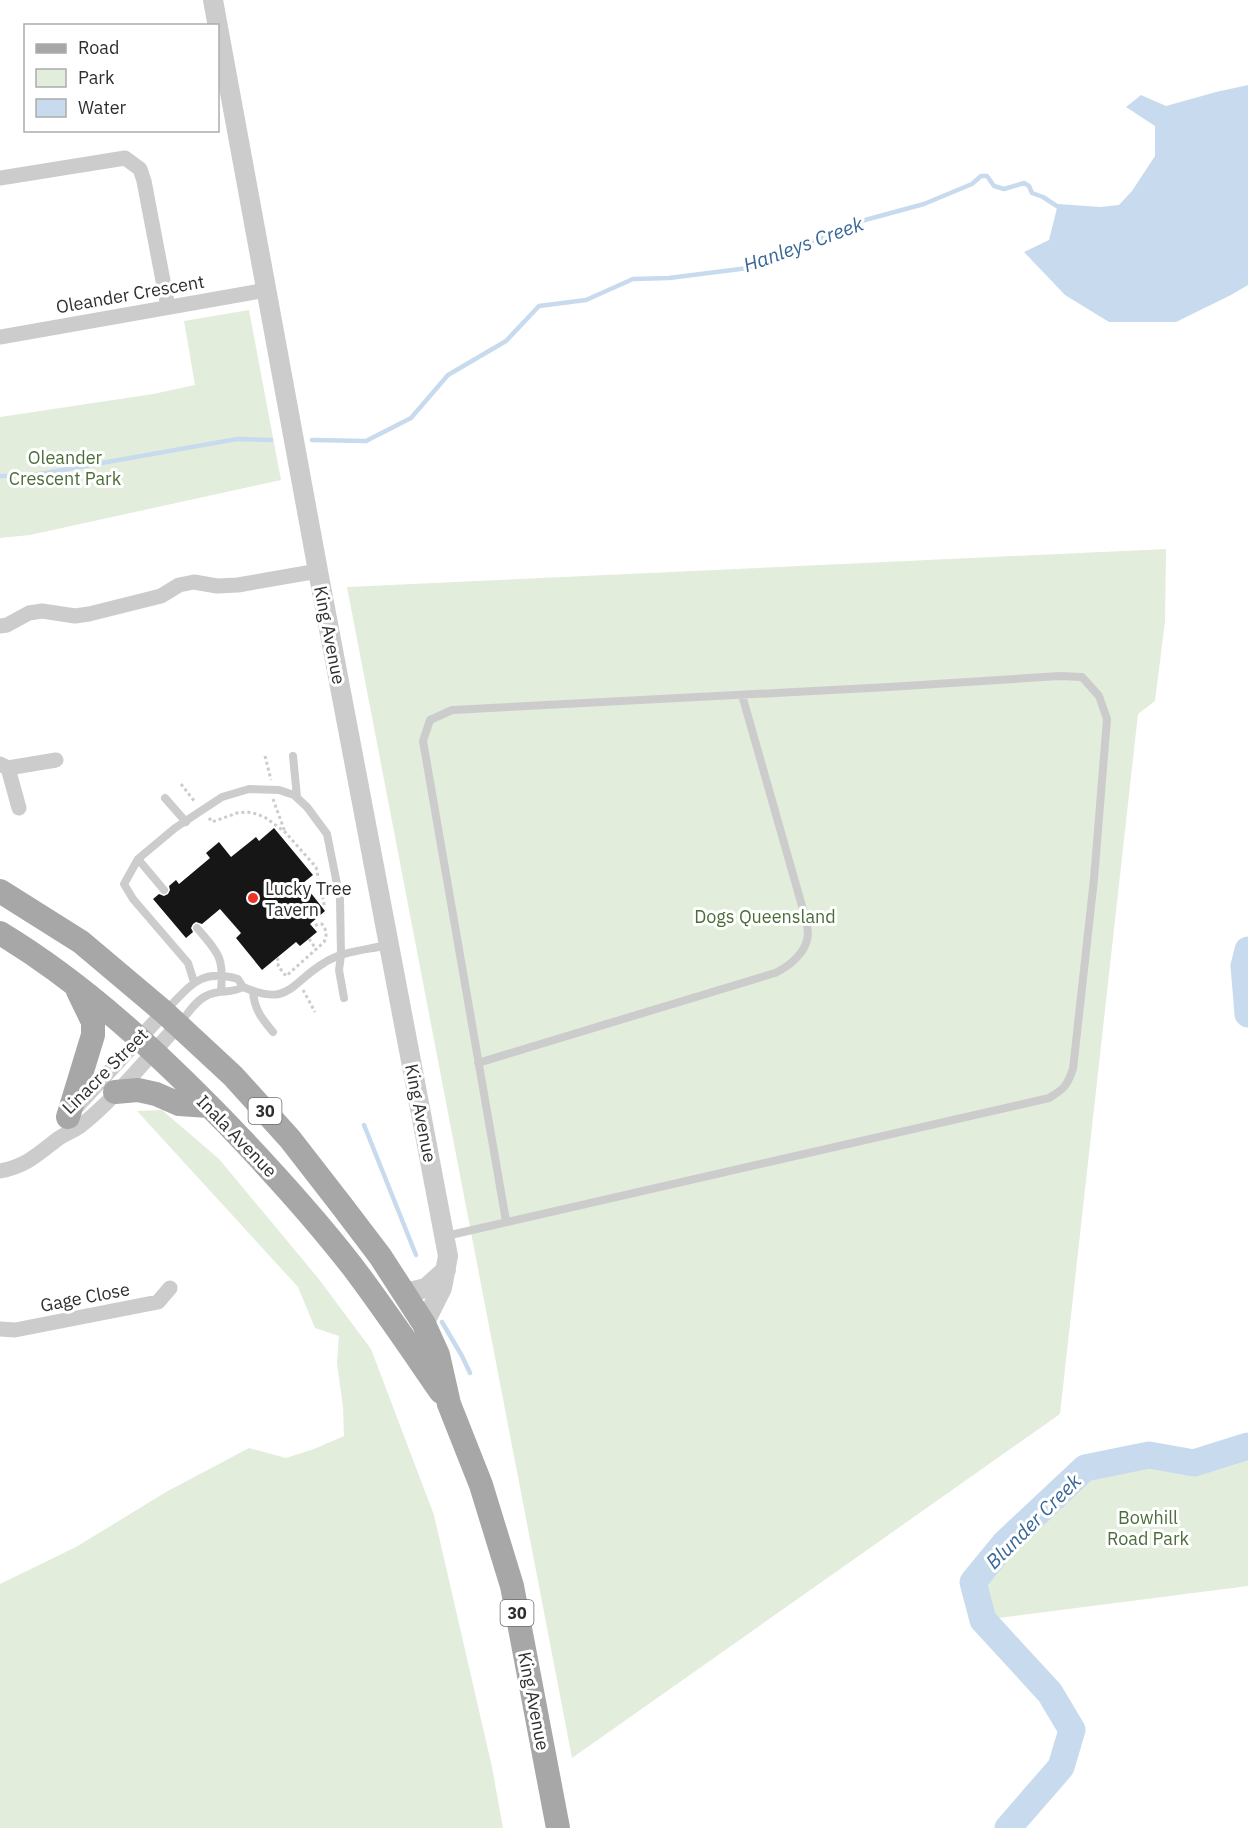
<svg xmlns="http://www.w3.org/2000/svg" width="1248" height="1828" viewBox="0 0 1248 1828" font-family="'IBM Plex Sans',sans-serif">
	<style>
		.green { fill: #e3eddc }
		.water { fill: #c8dbee }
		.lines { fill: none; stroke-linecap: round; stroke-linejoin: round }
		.stream { stroke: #c8dbee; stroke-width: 4.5 }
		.river { stroke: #c8dbee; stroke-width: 27 }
		.building { fill: #161616 }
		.path { stroke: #ccc; stroke-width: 3; stroke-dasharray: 3 3; stroke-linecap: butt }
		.service { stroke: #ccc; stroke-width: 8 }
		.minor { stroke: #ccc; stroke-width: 15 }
		.tertiary { stroke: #ccc; stroke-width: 20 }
		.primary { stroke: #a7a7a7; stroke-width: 24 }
		.poi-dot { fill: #ee3129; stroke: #fff; stroke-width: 2 }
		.labels { text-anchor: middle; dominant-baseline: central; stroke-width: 6; stroke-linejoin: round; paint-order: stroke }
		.shield { fill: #fff; stroke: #6d6d6d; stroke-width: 1.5 }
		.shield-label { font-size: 16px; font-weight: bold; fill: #2f2f2f }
		.street-label { font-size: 18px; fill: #2f2f2f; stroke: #fff }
		.park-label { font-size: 18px; fill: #4c6d3a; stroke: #fff }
		.poi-label { font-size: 18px; fill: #2f2f2f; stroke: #fff; text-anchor: start }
		.water-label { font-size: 20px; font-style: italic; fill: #396796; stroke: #fff }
	</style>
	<rect width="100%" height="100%" fill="#fff"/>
	<!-- green -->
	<path class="green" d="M249,310L281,480L30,535L0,538V417L153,394L195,385L184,321Z
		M1166,549L1165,622L1155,701L1138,714L1060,1414L572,1758L347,587Z
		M162,1110L219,1159L318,1278L371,1349L434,1515L492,1767L503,1828H0V1584L76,1547L166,1492L249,1448L286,1458L314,1449L344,1436L343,1407L337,1363L339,1336L315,1328L298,1287L137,1111Z
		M1248,1446V1586L983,1620L973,1582L1005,1543L1085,1468L1149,1455L1194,1463Z"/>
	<!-- water -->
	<path class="water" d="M1248,85V285L1231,295L1176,322H1109L1065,295L1024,252L1049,240L1058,204L1100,207L1119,205L1132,191L1155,156V126L1126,107L1141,95L1166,106L1216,92Z"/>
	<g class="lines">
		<!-- stream -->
		<path class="stream" d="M312,440L366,441L411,418L448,375L506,341L539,306L586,300L633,279L669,278L748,268L865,220L924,204L972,184L981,176H987L994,186L1004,189L1024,183L1029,186L1032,193L1043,197L1063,210
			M0,476L34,475L237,439L271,440
			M364,1125L416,1255
			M442,1322L462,1356L470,1373"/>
		<!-- river -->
		<path class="river" d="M1248,950L1244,966L1248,1014
			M1008,1828L1061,1767L1072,1730L1050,1693L983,1620L973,1582L1005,1543L1085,1468L1149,1455L1194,1463L1248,1446"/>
	</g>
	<!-- building -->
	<path class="building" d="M274,828L313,875L303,883L325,911L310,924L317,932L300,946L296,942L262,970L236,938L241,933L220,909L202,924L196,922L193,924L191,928L193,932L186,938L153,899L159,894L164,896L168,894L170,890L169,886L176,880L179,884L210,858L206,853L219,842L231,857L256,837L259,841Z"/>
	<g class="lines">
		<!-- path -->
		<path class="path" d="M265,756L271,780
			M181,784L195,802
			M273,799L285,832
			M209,818L212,822L237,813L247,812L257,814L266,818L285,832L316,867L324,904L323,908
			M309,939L316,949
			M277,958L279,962L278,966L286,976L324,942C327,935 327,931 322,924H318L313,927
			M303,990L315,1012"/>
		<!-- service -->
		<path class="service" d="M293,756L297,797
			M165,798L186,822
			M138,859L164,890
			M197,928C219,954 224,957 221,991
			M194,982L188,963L133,899L124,884L138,859L175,828L222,797L249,789L279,790L294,795L307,807L327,834L340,899L341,955L339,970L344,998
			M253,991C254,1009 262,1019 273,1032
			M165,1011C191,986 199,968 238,979L243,987C290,1007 289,984 324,963C342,951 367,950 387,945
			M179,1024C187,1015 195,1001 206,996C218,989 232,994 243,987
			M478,1063L775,973C790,966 807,952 808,934C808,930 807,924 806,920L742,695
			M446,1236L1049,1098C1064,1089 1067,1086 1073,1069L1094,879L1107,719L1099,696L1082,677L1059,676L889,687L452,710L430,720L423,741L506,1221"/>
		<!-- minor -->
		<path class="minor" d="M0,178L125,158L140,169L144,181L168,307
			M0,337L266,290
			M0,626L7,625L29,613L42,611L75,616L89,614L161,596L179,585L194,582L217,586L238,585L318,571
			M0,764L8,768L56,760
			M8,768L19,808
			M73,1111L164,1012
			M0,1171C25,1166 36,1156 55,1141C62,1135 72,1132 79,1127C114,1100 147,1058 178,1025
			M0,1329L15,1330L158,1302L170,1288"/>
		<!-- tertiary -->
		<path class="tertiary" d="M213,0L318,571L448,1256L442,1288L424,1324
			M405,1293L426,1288L446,1270"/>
		<!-- primary -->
		<path class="primary" d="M0,891L81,942L164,1012L233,1076L290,1139L342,1206L380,1256L424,1324L438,1355L449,1404L481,1485L512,1586L558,1828
			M0,933C86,985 159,1054 229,1126C272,1171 314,1217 352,1266C383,1307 412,1350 441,1392
			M115,1092L138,1090L156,1094L179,1104L209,1106
			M68,1117L93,1035V1022L78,991"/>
	</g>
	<!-- markers -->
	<circle class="poi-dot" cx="253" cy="898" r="6"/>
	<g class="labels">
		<!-- shield labels -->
		<g class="shield">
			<rect x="248.5" y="1098" width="33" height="26" rx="4.5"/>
			<rect x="500.5" y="1600" width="33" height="26" rx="4.5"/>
		</g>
		<g class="shield-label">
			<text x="265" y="1111">30</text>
			<text x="517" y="1613">30</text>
		</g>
		<!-- street labels -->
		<g class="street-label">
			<text transform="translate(130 294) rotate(-10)">Oleander Crescent</text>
			<text transform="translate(330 635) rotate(79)">King Avenue</text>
			<text transform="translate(105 1071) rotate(-45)">Linacre Street</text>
			<text transform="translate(421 1113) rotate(79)">King Avenue</text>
			<text transform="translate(237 1136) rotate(46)">Inala Avenue</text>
			<text transform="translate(85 1297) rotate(-11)">Gage Close</text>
			<text transform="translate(534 1701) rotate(79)">King Avenue</text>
		</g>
		<!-- park labels -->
		<g class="park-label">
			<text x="65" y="457">Oleander<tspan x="65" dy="21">Crescent Park</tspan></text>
			<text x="765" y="916">Dogs Queensland</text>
			<text x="1148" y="1517">Bowhill<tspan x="1148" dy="21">Road Park</tspan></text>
		</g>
		<!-- poi labels -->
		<g class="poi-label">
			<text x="265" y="888">Lucky Tree<tspan x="265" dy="21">Tavern</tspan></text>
		</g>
		<!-- water labels -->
		<g class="water-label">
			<text transform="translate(803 244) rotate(-20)">Hanleys Creek</text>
			<text transform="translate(1033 1521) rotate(-45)">Blunder Creek</text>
		</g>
	</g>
	<!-- legend -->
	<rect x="24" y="24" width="195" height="108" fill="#ffffff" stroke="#acacac" stroke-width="1.5"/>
	<rect x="36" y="44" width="30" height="9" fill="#a7a7a7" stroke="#acacac" stroke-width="1.5"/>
	<text x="78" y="54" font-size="18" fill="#2f2f2f">Road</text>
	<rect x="36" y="69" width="30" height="18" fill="#e3eddc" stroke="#acacac" stroke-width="1.5"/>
	<text x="78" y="84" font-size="18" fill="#2f2f2f">Park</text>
	<rect x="36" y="99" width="30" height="18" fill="#c8dbee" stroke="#acacac" stroke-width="1.5"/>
	<text x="78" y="114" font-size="18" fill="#2f2f2f">Water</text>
</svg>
